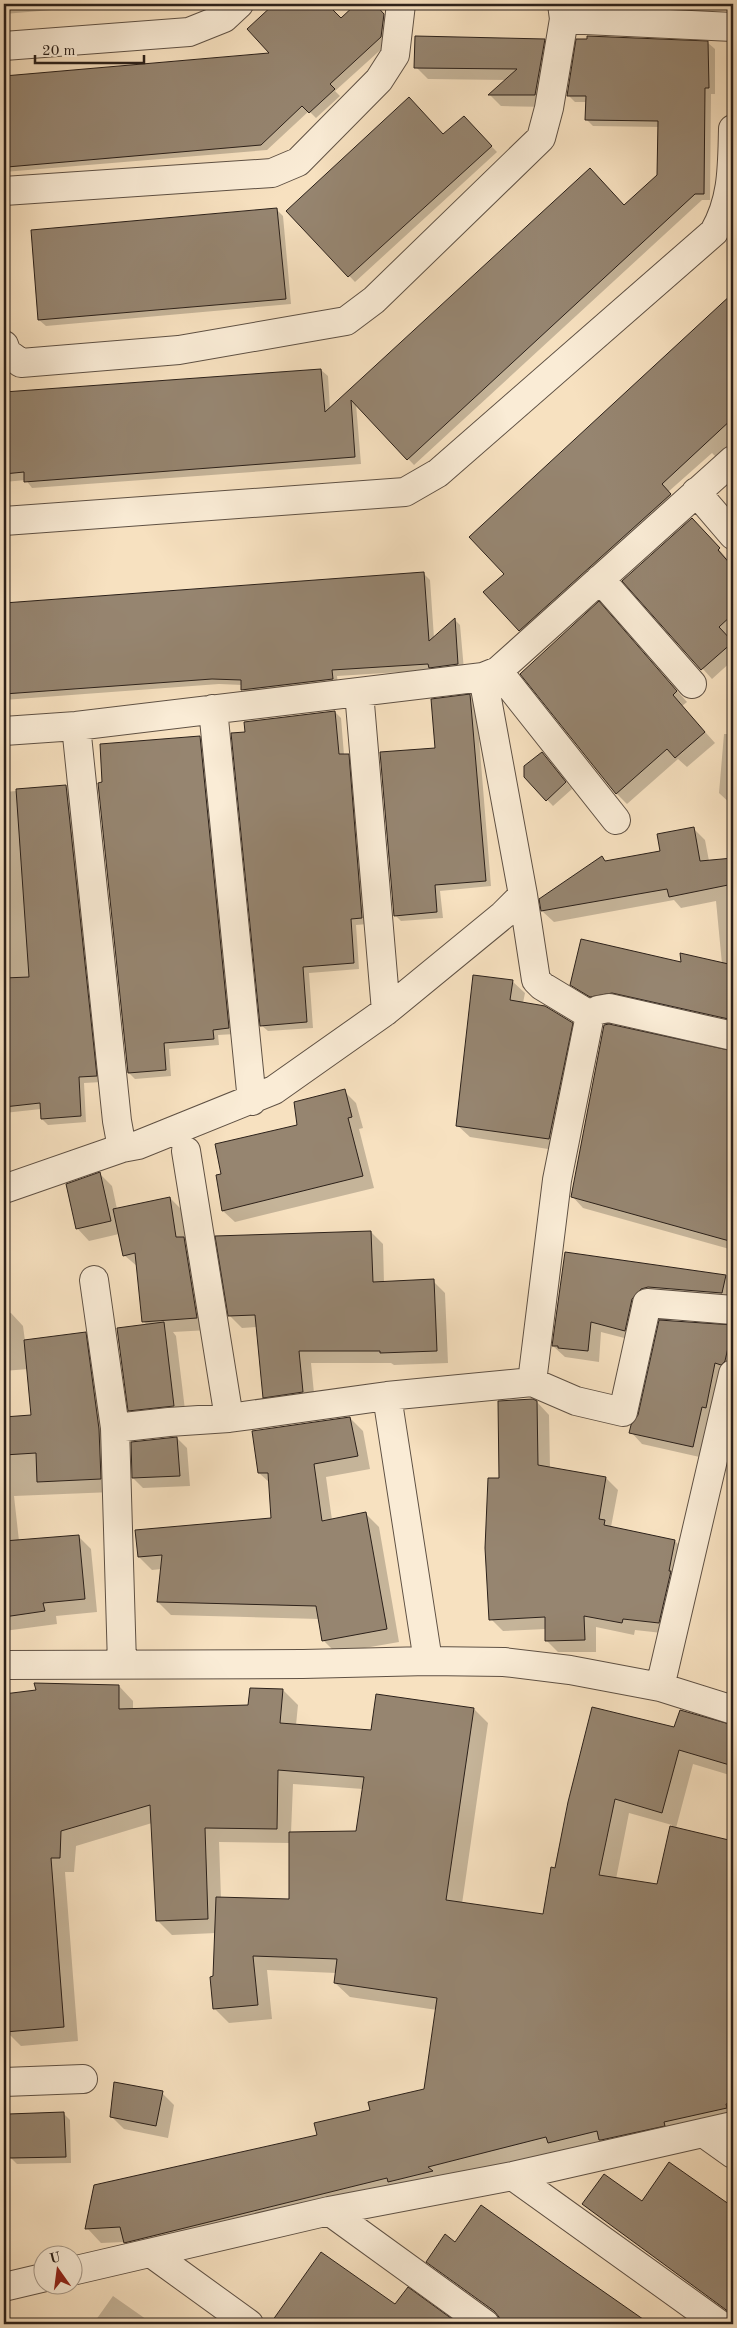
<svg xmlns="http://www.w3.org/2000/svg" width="737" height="2328" viewBox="0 0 737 2328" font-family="'Old Standard TT',serif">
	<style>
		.shadow { fill: #0003; fill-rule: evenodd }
		.building { fill: #968570; stroke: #2c211a }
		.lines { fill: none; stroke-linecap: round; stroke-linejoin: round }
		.street-casing { stroke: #5f5144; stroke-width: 30 }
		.street { stroke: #faecd6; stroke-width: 28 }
	</style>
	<rect width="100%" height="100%" fill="#f7e1c0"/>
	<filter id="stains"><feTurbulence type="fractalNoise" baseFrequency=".004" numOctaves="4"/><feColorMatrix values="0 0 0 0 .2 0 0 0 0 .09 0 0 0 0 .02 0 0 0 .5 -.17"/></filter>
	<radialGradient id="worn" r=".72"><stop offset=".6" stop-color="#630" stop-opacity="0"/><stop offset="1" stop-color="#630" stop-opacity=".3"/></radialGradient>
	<!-- shadow -->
	<path class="shadow" d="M4,4H124L4,14Z
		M277,4H326L341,19L357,4H373L390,21L387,44L335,91L340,96L316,118L309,111L267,150L4,172V76L271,54L249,30Z
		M544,40L556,52L547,107L501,106L490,95L506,80L428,79L416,67Z
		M708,43L715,49V94H711L710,200H702L414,465L356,404L361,464L32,488L26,480L4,482V394L321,370L328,376L330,409L625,206L658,175L659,127L593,126L586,119L587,102H575L568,95Z
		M464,118L497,152L355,282L288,211L444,136Z
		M277,210L283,216L291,304L46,326L39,320Z
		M733,297V455L722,463L712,453L668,492L678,503L528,637L485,592L506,574L471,537Z
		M702,529L733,566V633L728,638L733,644V660L712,679L624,581Z
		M424,574L430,580L434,638L455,620L460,625L464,670H432L337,676L338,685L249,696L243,690L242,685L219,684L4,700V604Z
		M609,614L687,702L682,706L715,743L687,767L678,759L627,804L616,793Z
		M470,696L476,702L491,886L440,891L443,918L401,921L395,915L436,749Z
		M335,712L341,718L344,755H348L354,761L368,924L356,925L359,969L309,973L313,1028L268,1031L261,1025L246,733Z
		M724,734H733V806L719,793Z
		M199,737L206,743L235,1034L218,1035L219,1045L169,1049L171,1076L135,1079L129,1073Z
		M548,759L572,789L553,806L526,777Z
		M66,787L72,793L102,1082L84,1083L86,1122L48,1125L42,1119L41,1109L4,1113V792Z
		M693,828L705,840L709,861L733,859V1028L602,1007L583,996L572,984L683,963L722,964L716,901L681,908L674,900L554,922L542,911L541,900L606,862L662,852Z
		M512,981L525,993L523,1003L572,1024L584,1036L561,1151L470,1137L457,1125Z
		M609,1025L733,1052V1090L645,1089L644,1093L733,1116V1250L583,1208L572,1196L605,1026Z
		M344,1091L356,1103L363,1128L359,1129L374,1188L235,1222L223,1211V1175L299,1126Z
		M100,1174L112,1186L117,1209L170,1198L182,1210L186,1240L196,1250L209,1330L173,1332L176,1336L186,1418L142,1422L130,1410L147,1325L143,1321L138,1267L124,1255L119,1234L89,1241L77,1228Z
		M371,1232L383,1244L384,1283L433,1281L445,1293L448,1363L394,1365L391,1363H311L315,1403L276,1409L264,1397L257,1327L242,1328L230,1316Z
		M566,1253L733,1277V1304L653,1299L636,1341L601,1332L599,1362L565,1357L553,1346Z
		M11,1313L23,1326L25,1341L85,1333L98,1346L113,1492L14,1496L19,1541L78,1536L91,1549L97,1612L56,1616L57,1624L4,1631V1418L32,1416L28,1369L4,1371V1314Z
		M732,1327L733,1375L704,1458L642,1444L631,1432Z
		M537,1402L549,1415L550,1468L606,1478L618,1490L611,1527L675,1541L687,1553L671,1634L635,1630L634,1635L596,1627V1652H558L546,1640V1629L503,1631L491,1619L500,1479Z
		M350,1418L363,1431L370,1469L326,1477L332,1520L366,1514L379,1527L399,1642L336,1653L323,1640L319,1619L171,1615L158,1602L161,1569L152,1570L139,1557L272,1519L270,1483L259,1473Z
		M177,1438L187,1448L190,1486L143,1488L133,1478Z
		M119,1686L133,1701V1710L249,1706L251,1689L283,1690L298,1705L296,1725L372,1731L474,1709L488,1723L462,1904L544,1915L569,1802L675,1729L733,1726V1776L693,1764L676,1828L733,1843V2124L140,2257L124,2242L101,2243L87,2228L319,2136L372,2111L425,2090L437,2010L350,1997L335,1983L336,1973L267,1970L272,2019L229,2023L214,2008L216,1933L172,1935L157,1920L152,1823L76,1846L74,1872H65L78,2041L21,2046L6,2031L4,1997V1696L37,1691ZM293,1784L363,1789L357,1832L291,1833ZM629,1813L672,1825L658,1885L616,1879ZM219,1842L290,1843V1900L221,1898Z
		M162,2093L174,2105L168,2138L124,2129L111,2116Z
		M64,2114L70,2120L71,2163L17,2164L11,2158Z
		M670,2164L733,2209V2314L584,2204L642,2202Z
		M481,2207L647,2324H501L499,2315L427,2262L455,2243Z
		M322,2254L396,2306L408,2289L457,2324H271Z
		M113,2296L153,2324H93Z"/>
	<!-- building -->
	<path class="building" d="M274,4H327L341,18L356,4H375L384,14L381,37L330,84L335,89L309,113L302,106L261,145L7,167L4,121V76L269,53L247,29Z
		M415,36L545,39L535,95H488L517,69L414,68Z
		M587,36L708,41L709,88H705L704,194H695L407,460L351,400L355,457L24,482V472L4,474V392L321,369L325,412L590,168L624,205L657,175L658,121L585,120L586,96H567L576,39H587Z
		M409,97L443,134L464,116L492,146L348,277L286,211Z
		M277,208L286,299L38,320L31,230Z
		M733,293V418L662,484L671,494L519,631L483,592L504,574L469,537Z
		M692,518L720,548L718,550L733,567V614L719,627L733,642L701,670L622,581Z
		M424,572L429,641L455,618L458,664L429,668L428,664L332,670L333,679L241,690V680L212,679L4,694V603Z
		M599,601L677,691L673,695L705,732L675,758L667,749L616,794L520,674Z
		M470,694L486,881L435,885L437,912L394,916L380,752L435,748L431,699Z
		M335,711L339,754H349L362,918L351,919L354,963L303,967L307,1022L260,1026L231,733L245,732L244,722Z
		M200,736L229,1028L213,1030L214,1039L164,1043L166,1070L128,1073L98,783L102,782L100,744Z
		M542,752L566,782L546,801L524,777V766Z
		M66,785L97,1076L79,1077L81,1116L41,1119L40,1103L4,1107V978L29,977L16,789Z
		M694,827L700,861L733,858V884L669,897L667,889L541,911L539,899L602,856L605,861L660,851L657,834Z
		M581,939L681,962L680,953L733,965V1020L612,993L590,997L570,985Z
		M473,975L513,980L510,1000L545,1006L573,1023L549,1139L456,1126Z
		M609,1024L733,1051V1242L571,1197L604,1025Z
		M345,1089L352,1117L348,1118L363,1176L222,1211L216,1175L221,1174L215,1144L297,1125L294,1102Z
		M100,1172L111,1221L76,1229L66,1184Z
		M170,1197L176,1237H184L197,1318L142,1322L135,1253L123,1256L113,1209Z
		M371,1231L373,1282L434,1279L437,1351L380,1353V1351H299L303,1392L263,1398L255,1315L228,1316L215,1236Z
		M565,1252L726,1275L722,1293L648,1287L641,1289L632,1299L625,1331L591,1322L588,1351L558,1348V1346H552Z
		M659,1320L733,1325L725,1361L721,1365L715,1363L706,1408L702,1407L693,1447L629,1433L631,1425L638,1415Z
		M164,1322L174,1406L128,1411L117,1328Z
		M86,1332L99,1429L101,1479L37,1482L36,1453L4,1455V1417L31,1415L24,1340Z
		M533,1399L537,1401L538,1465L606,1477L599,1519L605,1520L604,1525L675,1540L669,1571H671L659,1623L623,1619L622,1623L584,1616L585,1640L545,1641V1617L489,1620L485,1548L488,1478H499L498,1401Z
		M350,1417L358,1456L314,1464L322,1521L366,1512L387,1629L322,1641L316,1606L157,1602L162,1555L138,1557L135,1530L271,1518L268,1473H258L252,1431Z
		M177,1437L180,1476L132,1478L131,1442Z
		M79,1535L85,1599L43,1603L45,1611L4,1617V1541Z
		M34,1683L119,1685V1709L248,1705L250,1688L283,1689L280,1723L371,1730L376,1694L474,1708L446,1900L543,1914L551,1867L555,1868L568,1802L592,1707L674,1727L680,1710L733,1725V1766L679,1750L662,1813L615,1799L599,1875L657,1884L670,1826L733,1841V2102L726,2104L727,2108L664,2122L665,2126L601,2140H599L597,2131L548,2143L546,2137L428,2167L433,2171L388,2182L387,2178L124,2243L120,2227L85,2229L94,2185L317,2135L314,2123L370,2110L368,2102L424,2089L437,1998L334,1983L337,1959L253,1956L258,2005L213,2009L210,1977L213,1976L216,1897L289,1899V1832L356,1831L364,1777L278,1770L277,1829L205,1828L208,1919L156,1921L150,1805L61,1831L60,1858H51L64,2027L5,2032L4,1694L36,1690Z
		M114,2082L163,2091L156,2126L110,2117Z
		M64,2112L66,2157L9,2158L8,2114Z
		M669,2162L733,2207V2315L582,2204L604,2174L642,2201Z
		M481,2205L564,2264L650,2324H500L499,2317L494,2311L426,2262L445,2234L455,2242Z
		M321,2252L395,2304L408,2287L459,2324H270Z"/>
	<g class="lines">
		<defs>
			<path id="street" d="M564,19L733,27
				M4,46L189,32L224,18L239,4
				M4,191L272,173L298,162L379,80L395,55L401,4
				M4,345L7,353L21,363L179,350L317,326L346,321L374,300L541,138L549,108L564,19L562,4
				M696,492L733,535
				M4,521L405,492L438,473L714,232C733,199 732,166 733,129
				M600,579L692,684
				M498,671L616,820
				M359,692L386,1011
				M213,709L252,1101
				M76,726L117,1121L122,1148L138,1145L274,1090L386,1011L503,915L523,895L483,677
				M4,731L76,726L483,677L498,671L733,460
				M523,895L536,980L542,986L590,1015
				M186,1151L229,1418
				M4,1189L122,1148
				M94,1280L115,1428
				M532,1382L557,1180L590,1015L598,1010L609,1008L733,1036
				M387,1396L428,1661
				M122,1664L115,1428L169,1422L229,1418L387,1396L532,1382L576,1401L623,1412L647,1303L733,1310
				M4,1665L303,1664L428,1661L504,1662L570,1670L660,1687L733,1710
				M660,1687L733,1374
				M4,2082L83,2079
				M705,2134L733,2154
				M513,2176L719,2324
				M329,2211L485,2324
				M151,2253L249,2324
				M72,2271L329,2211L513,2176L733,2126
				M4,2287L42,2278"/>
		</defs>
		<!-- street casing -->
		<use href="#street" class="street-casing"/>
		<!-- street -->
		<use href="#street" class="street"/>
	</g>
	<!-- margin -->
	<rect width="737" height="2328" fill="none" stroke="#f7e1c0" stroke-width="20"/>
	<rect x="5" y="5" width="727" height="2318" fill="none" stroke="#2c211a" stroke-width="2.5"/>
	<rect x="10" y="10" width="717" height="2308" fill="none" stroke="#2c211a"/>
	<!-- north arrow -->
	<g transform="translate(58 2270) rotate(346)"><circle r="24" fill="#faecd6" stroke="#a89b8b"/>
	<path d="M0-4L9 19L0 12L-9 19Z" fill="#8f2418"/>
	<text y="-8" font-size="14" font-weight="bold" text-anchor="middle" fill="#2c211a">U</text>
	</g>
	<!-- scale -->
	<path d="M35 55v8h109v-8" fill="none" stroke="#2c211a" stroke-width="2.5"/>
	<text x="42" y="55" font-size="15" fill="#2c211a" stroke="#faecd6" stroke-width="4" paint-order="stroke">20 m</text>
	<rect width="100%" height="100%" filter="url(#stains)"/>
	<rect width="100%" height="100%" fill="url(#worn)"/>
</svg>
